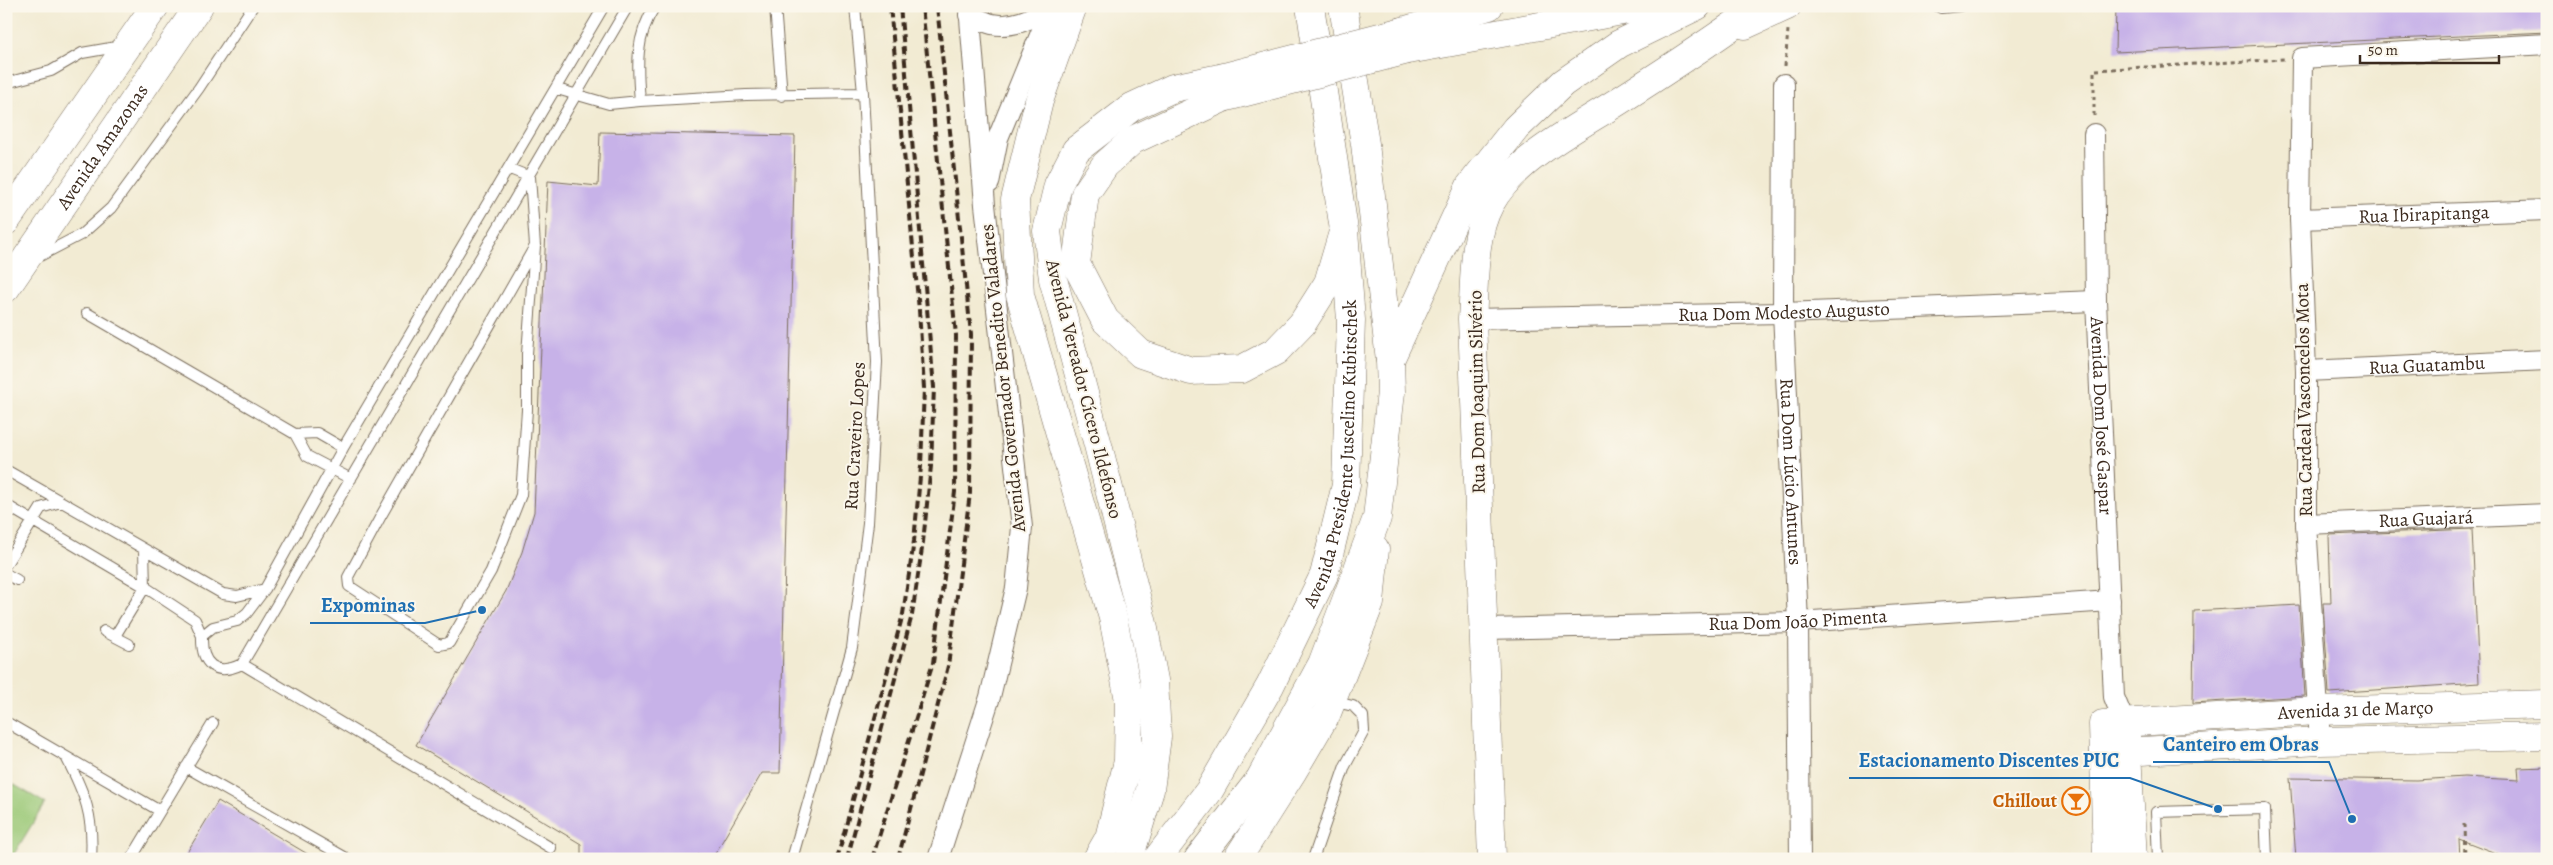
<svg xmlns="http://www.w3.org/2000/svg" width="2553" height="865" viewBox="0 0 2553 865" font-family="Alegreya,serif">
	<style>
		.green { fill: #99c775; stroke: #6a784a }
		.building { fill: #c7b2e8 }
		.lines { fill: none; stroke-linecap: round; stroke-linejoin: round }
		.lane-casing { stroke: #7b6e5d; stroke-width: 12 }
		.street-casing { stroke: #7b6e5d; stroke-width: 22 }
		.secondary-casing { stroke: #7b6e5d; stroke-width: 29 }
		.primary-casing { stroke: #7b6e5d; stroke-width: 29 }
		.highway-casing { stroke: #7b6e5d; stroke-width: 29 }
		.path { stroke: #7b6e5d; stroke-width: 3; stroke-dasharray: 4 4; stroke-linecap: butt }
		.lane { stroke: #fff; stroke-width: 10 }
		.street { stroke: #fff; stroke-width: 20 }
		.secondary { stroke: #fff; stroke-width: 28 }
		.primary { stroke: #fff; stroke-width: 28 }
		.highway { stroke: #fff; stroke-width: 28 }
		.rail { stroke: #3b2a1e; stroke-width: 4; stroke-dasharray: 8 4; stroke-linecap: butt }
		.secondary-bridge-casing { stroke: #7b6e5d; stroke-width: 29; stroke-linecap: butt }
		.secondary-bridge { stroke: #fff; stroke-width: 28 }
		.labels { text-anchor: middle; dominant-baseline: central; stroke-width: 4; stroke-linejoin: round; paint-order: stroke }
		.street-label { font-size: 19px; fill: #3b2a1e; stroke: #fbf7ec }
		.food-label { font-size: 19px; font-weight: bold; fill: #c56008; stroke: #fbf7ec; text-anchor: end }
		.leader { fill: none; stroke: #1f6fb2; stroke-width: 2 }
		.callout-dot { fill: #1f6fb2; stroke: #fbf7ec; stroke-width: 2 }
		.callout-label { font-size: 20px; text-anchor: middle; font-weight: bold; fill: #1f6fb2; stroke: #fbf7ec; stroke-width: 4; stroke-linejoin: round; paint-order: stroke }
	</style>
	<rect width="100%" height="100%" fill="#fbf7ec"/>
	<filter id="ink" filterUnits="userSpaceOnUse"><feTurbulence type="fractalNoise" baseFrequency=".02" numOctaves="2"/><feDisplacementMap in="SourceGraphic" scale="10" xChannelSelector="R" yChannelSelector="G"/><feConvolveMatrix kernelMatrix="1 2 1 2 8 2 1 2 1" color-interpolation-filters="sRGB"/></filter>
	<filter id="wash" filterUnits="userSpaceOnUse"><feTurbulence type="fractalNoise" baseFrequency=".0096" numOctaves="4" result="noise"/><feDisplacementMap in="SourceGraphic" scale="20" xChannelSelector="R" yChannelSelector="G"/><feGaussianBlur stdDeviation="1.12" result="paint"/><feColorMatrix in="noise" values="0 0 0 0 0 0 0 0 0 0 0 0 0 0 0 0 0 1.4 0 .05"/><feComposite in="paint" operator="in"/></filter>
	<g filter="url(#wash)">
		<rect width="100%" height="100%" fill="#f2ebd3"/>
		<!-- green -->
		<path class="green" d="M6,780L45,803L11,859H6Z"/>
		<g id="blocks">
			<!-- building -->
			<path class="building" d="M2116,6H2547V32L2115,52Z
				M600,132L795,136L780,773H762L712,859H581V844L416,745L506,591L522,552L534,512L548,181L598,186Z
				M2472,529L2479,683L2329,693L2323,603H2331L2329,535Z
				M2299,605L2305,696L2193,703L2194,611Z
				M2547,767V859H2511L2459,839L2460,859H2296L2290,778L2416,780L2464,777L2519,780L2518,768Z
				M218,801L316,859H183Z"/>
		</g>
	</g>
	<g filter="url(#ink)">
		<use href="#blocks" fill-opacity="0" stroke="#7b6e5d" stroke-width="1"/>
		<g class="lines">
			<defs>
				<path id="lane" d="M604,6L343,448L265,589L247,613L237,621L213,627L202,636C201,664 215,677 242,664L628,6
					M655,6C635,37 637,66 640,101L746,95L863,93
					M775,6L782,96
					M1937,6L1941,8L1960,6
					M6,83L51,71L82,53L122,46
					M557,89L609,104L640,101
					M510,169L530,177L535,246L382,514L348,577L349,586L439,645L449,643L491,571L521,495L527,410V354L535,246
					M36,258L82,234L111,208L199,88L253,6
					M87,313L295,434
					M343,448L317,433L295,434L307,456L351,479
					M6,470L223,594L237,596L265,589
					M6,505L145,587L195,620L202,636
					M6,564L41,508L60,502
					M6,574L17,580
					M104,631L129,644
					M115,636L145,587L144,549
					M242,664L551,848
					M6,722L160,811
					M66,757C85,794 94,816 91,859
					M186,767L348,859
					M131,859L213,723
					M792,859L852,648L868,523L877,362L863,93L855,6
					M1313,859L1345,766L1364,731L1363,716L1353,706L1340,703L1334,708
					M2158,859L2156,812L2265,809L2267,859"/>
				<g id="street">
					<path d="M969,15C977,18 984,22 992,24C1009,28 1035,20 1046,6"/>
					<path id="s1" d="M1784,84L1783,313L1798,622L1800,859"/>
					<path id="s2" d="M2094,134L2096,301L2114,697L2125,724"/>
					<path d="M989,183L998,138L1052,6"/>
					<path id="s3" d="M2300,219L2547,210"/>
					<path id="s4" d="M1472,319L1783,313L2096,301"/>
					<path id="s5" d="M2306,371L2547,360"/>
					<path id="s6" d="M2306,524L2547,514"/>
					<path id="s7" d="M1484,629L1798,622L2110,601"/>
					<path d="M2320,741L2306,524V371L2300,219L2302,58L2547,44"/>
					<path d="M938,859L990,697L1016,588L1022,527L985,205L969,6"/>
				</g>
				<g id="secondary">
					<path d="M1073,6L1039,101L1015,200L1020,295L1113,618L1129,700L1128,761L1109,838L1097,859"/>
					<path d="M1745,25L1787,6"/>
					<path d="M1403,31L1489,6"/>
					<path d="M1408,50L1650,6"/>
					<path d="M1223,98L1133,140L1105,165L1085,194L1076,264L1105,320L1141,354L1191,371L1242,369L1276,351L1302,324L1328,283L1343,232"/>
					<path d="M2126,735L2133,859"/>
					<path d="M2104,753L2320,741L2547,736"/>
					<path d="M1129,859L1150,790L1157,737L1154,680L1143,624L1098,445L1053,279L1047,231L1058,185L1076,150L1132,107L1173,88L1220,78"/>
					<path d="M1492,859L1472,319C1475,283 1472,237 1490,204C1515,158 1579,127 1622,99C1669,69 1715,39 1760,6"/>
					<path id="s8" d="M2107,859L2103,724L2317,711L2547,704"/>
				</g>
				<g id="primary">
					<path d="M6,221L155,6"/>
					<path id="s9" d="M6,288L199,6"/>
				</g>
				<g id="highway">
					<path d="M1390,360L1470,186L1516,128L1563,83L1619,44L1697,6"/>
					<path id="s10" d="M1157,859L1209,791L1270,686L1324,575L1346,485L1351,320L1344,230L1310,6"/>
					<path d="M1198,859L1260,779L1322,664L1377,518L1391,392L1390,360L1365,144L1343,6"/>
					<path d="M1237,859L1293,771L1327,713L1370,603L1375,549"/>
				</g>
			</defs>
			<!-- lane casing -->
			<use href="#lane" class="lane-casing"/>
			<!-- street casing -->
			<use href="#street" class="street-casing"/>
			<!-- secondary casing -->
			<use href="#secondary" class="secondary-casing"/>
			<!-- primary casing -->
			<use href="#primary" class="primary-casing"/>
			<!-- highway casing -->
			<use href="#highway" class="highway-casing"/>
			<!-- path -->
			<path class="path" d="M1785,66L1788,30
				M2094,116V70L2284,59
				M2464,824L2465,859
				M698,855L703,859"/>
			<!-- lane -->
			<use href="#lane" class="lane"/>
			<!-- street -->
			<use href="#street" class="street"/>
			<!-- secondary -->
			<use href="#secondary" class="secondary"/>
			<!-- primary -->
			<use href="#primary" class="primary"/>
			<!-- highway -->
			<use href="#highway" class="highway"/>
			<!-- rail -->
			<path class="rail" d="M837,859L903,614L914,541L921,466L924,388L919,310L890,6
				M847,859L912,615L923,542L931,466L934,387L900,6
				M872,859L933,663L955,492L956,335L922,6
				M898,859L948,666L970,493L971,334L937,6"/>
			<defs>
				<path id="secondary-bridge" d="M1220,78L1403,31
					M1223,98L1408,50"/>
			</defs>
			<!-- secondary-bridge casing -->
			<use href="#secondary-bridge" class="secondary-bridge-casing"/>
			<!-- secondary-bridge -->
			<use href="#secondary-bridge" class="secondary-bridge"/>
		</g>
	</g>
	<!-- icons -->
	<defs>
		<symbol id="bar-ring" viewBox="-11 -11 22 22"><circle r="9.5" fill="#fbf7ec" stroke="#e8710a" stroke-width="1.5"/><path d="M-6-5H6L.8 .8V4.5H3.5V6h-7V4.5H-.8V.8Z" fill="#e8710a"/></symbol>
	</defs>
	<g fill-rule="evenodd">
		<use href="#bar-ring" x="2060" y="785" width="32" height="32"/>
	</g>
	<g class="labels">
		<!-- street labels -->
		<g class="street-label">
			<text stroke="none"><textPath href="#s9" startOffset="171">Avenida Amazonas</textPath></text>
			<text stroke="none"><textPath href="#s3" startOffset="124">Rua Ibirapitanga</textPath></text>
			<text stroke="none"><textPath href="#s4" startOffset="312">Rua Dom Modesto Augusto</textPath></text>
			<text stroke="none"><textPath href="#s5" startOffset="121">Rua Guatambu</textPath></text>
			<text transform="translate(1003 378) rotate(-96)">Avenida Governador Benedito Valadares</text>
			<text transform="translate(1084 389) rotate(76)">Avenida Vereador Cícero Ildefonso</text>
			<text transform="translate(1477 392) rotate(-91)">Rua Dom Joaquim Silvério</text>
			<text transform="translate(2304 400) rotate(-91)">Rua Cardeal Vasconcelos Mota</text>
			<text stroke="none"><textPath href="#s2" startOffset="282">Avenida Dom José Gaspar</textPath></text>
			<text transform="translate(855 436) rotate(-87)">Rua Craveiro Lopes</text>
			<text stroke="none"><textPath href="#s10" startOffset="452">Avenida Presidente Juscelino Kubitschek</textPath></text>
			<text stroke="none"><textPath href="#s1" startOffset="388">Rua Dom Lúcio Antunes</textPath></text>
			<text stroke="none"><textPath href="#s6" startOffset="120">Rua Guajará</textPath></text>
			<text stroke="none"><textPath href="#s7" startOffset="314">Rua Dom João Pimenta</textPath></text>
			<text stroke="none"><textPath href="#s8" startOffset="388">Avenida 31 de Março</textPath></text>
		</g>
		<!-- food labels -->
		<g class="food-label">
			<text x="2057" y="801">Chillout</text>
		</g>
	</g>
	<!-- callouts -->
	<path class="leader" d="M482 610L425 623H310M2352 819L2329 762H2153M2218 809L2130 778H1849"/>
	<g class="callout-dot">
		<circle cx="482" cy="610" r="5"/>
		<circle cx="2352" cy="819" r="5"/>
		<circle cx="2218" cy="809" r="5"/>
	</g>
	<g class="callout-label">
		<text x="368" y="612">Expominas</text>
		<text x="2241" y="751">Canteiro em Obras</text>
		<text x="1989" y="767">Estacionamento Discentes PUC</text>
	</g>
	<!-- margin -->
	<rect width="2553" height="865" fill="none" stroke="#fbf7ec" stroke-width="25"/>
	<!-- scale -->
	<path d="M2360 55v8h139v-8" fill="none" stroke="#3b2a1e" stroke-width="2.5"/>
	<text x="2368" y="55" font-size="15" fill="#3b2a1e" stroke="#fbf7ec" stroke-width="4" paint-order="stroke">50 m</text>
</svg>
